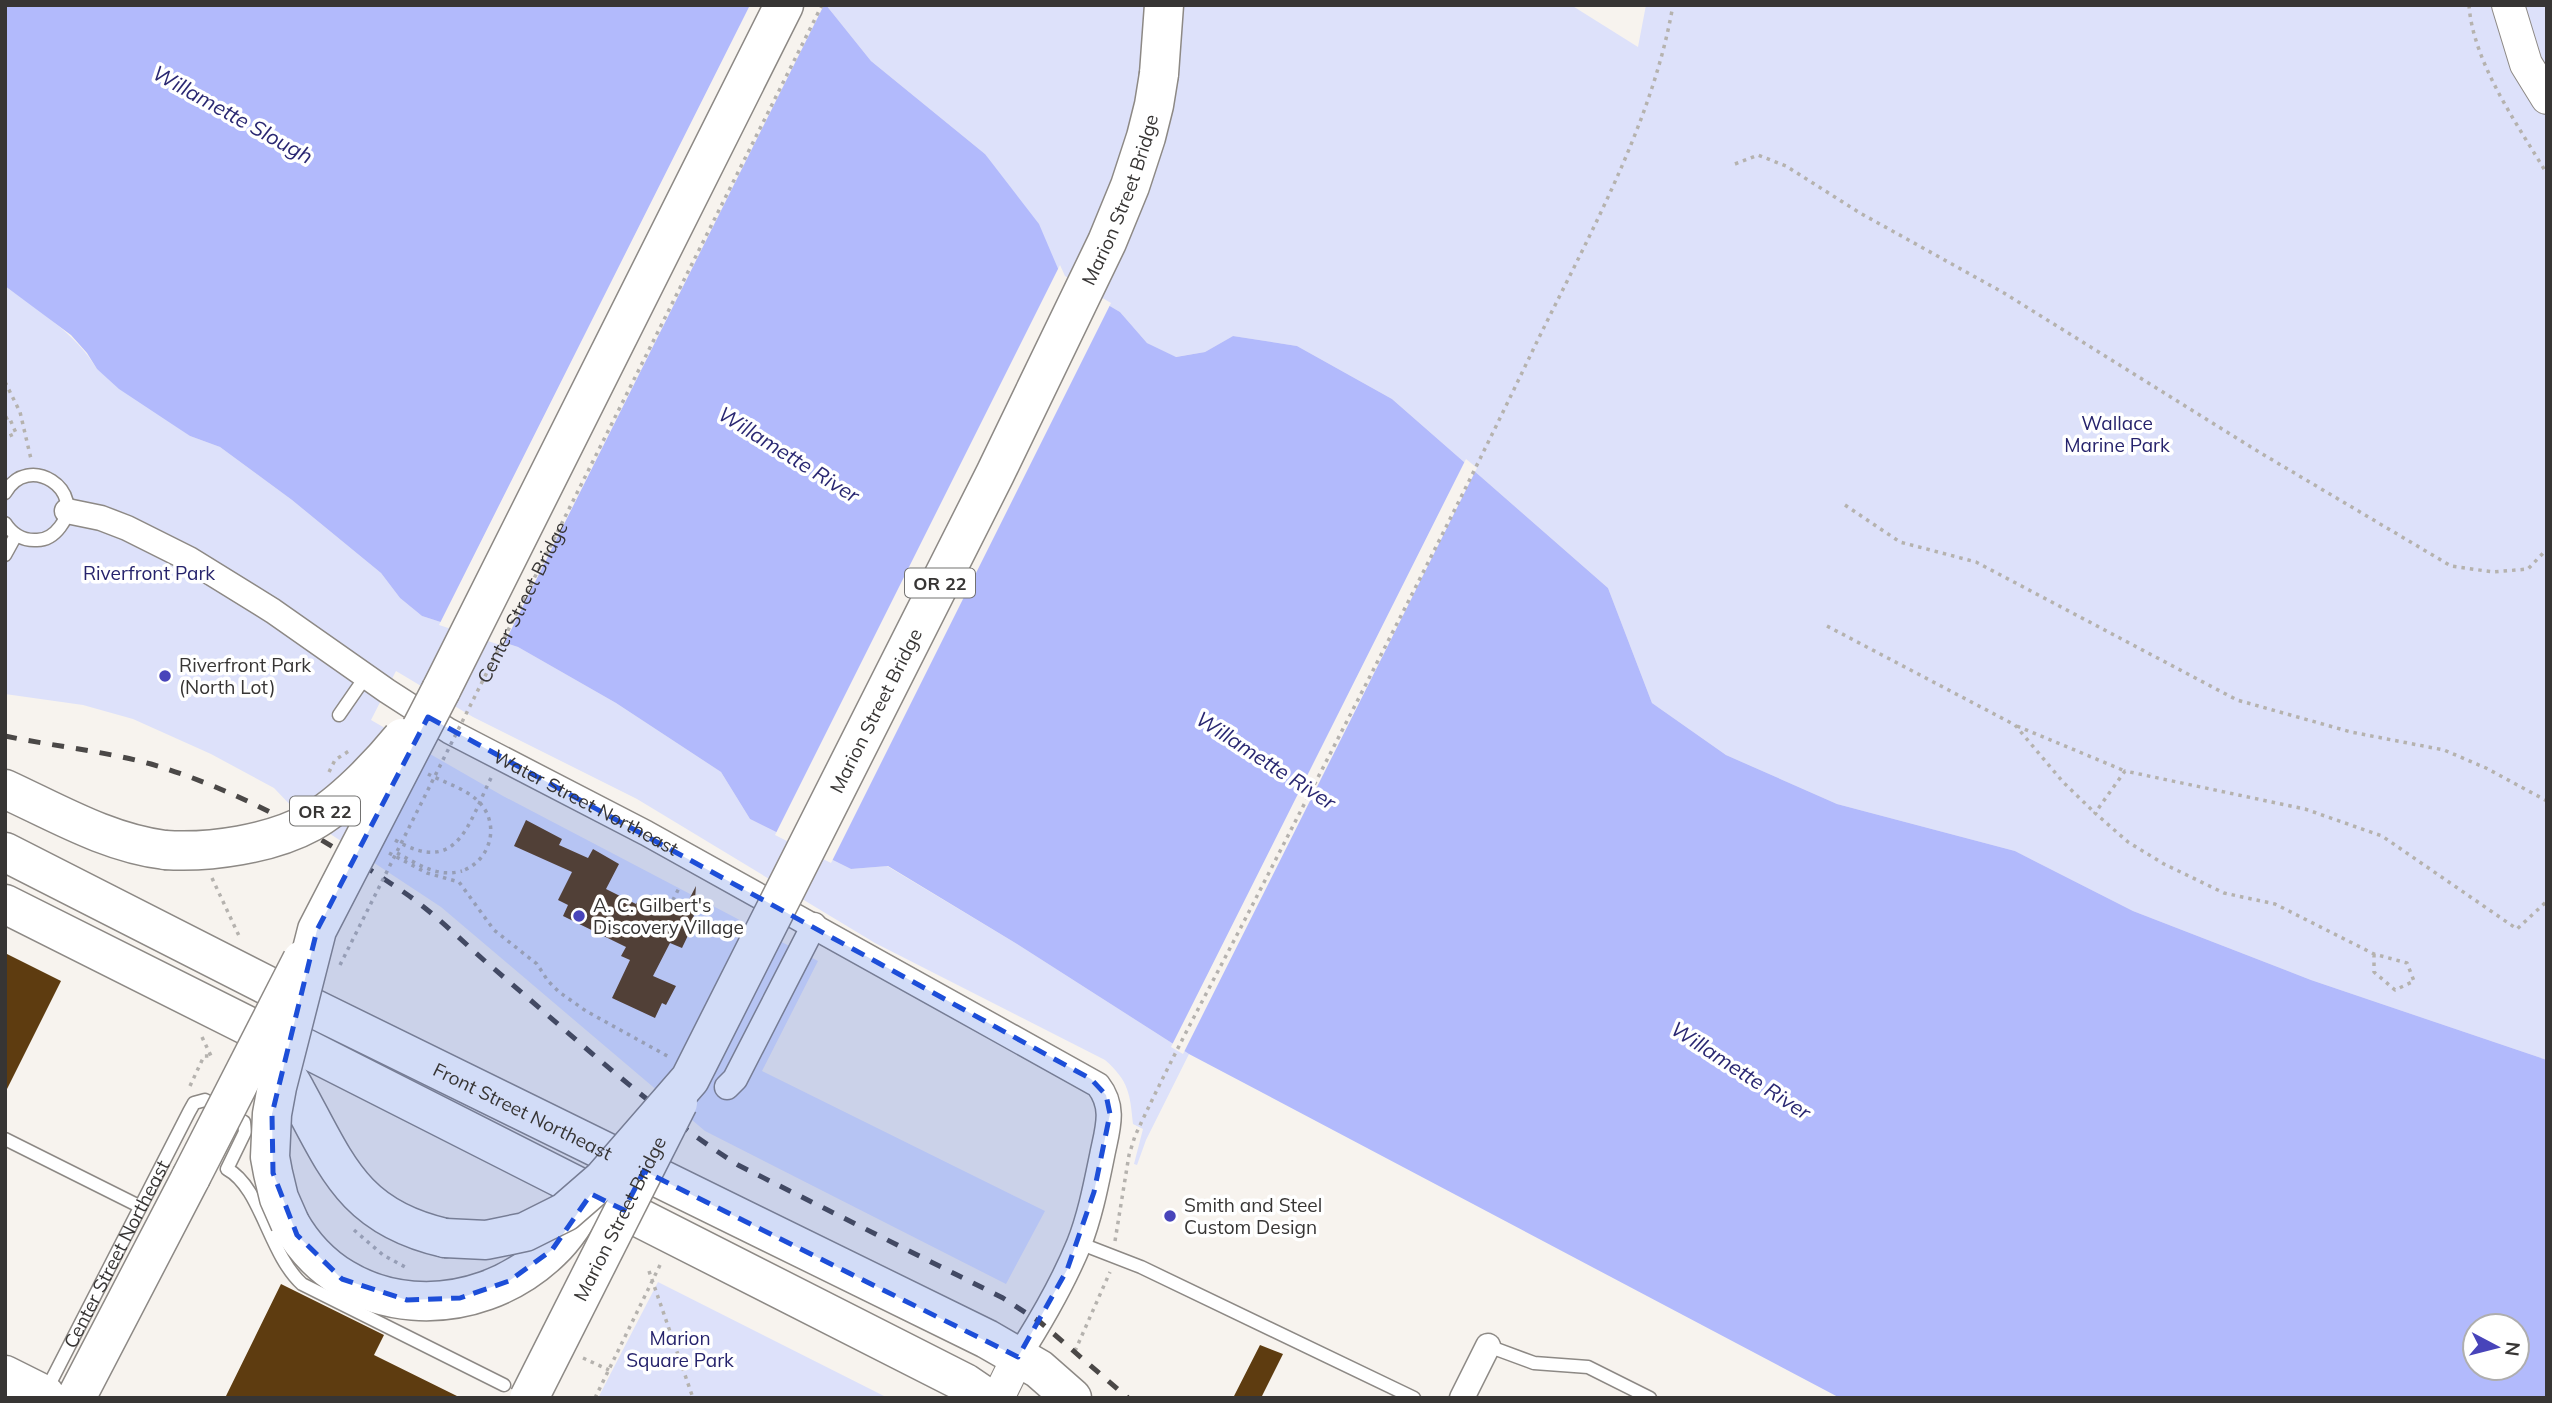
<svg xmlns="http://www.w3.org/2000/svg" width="2552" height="1403" viewBox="0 0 2552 1403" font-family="Mulish,sans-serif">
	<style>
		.green { fill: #dde1fa }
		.water { fill: #b2bafc; fill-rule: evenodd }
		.pier { fill: #f7f3ee }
		.building { fill: #5e3c10 }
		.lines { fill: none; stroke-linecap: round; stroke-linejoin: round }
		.service-casing { stroke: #8d8985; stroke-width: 15 }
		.minor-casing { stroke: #8d8985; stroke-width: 27 }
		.tertiary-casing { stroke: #8d8985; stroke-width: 34 }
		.primary-casing { stroke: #8d8985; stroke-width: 41 }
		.trunk-casing { stroke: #8d8985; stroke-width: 41 }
		.path { stroke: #b5b2ae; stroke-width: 3.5; stroke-dasharray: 3.5 5; stroke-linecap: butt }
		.service { stroke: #fff; stroke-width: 12 }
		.minor { stroke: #fff; stroke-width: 24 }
		.tertiary { stroke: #fff; stroke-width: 32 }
		.primary { stroke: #fff; stroke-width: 38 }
		.trunk { stroke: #fff; stroke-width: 38 }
		.rail { stroke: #4b4847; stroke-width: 5; stroke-dasharray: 12 12; stroke-linecap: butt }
		.primary-bridge-casing { stroke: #8d8985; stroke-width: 41; stroke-linecap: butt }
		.trunk-bridge-casing { stroke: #8d8985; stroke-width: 41; stroke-linecap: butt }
		.path-bridge { stroke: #b5b2ae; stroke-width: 3.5; stroke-dasharray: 3.5 5; stroke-linecap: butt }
		.primary-bridge { stroke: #fff; stroke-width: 38 }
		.trunk-bridge { stroke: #fff; stroke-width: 38 }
		.marked { fill: #1d4ed8; fill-opacity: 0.2; stroke: #1d4ed8; stroke-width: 5; stroke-dasharray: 14 9; stroke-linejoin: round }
		.poi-dot { fill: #4844ba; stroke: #fff; stroke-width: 2.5 }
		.labels { text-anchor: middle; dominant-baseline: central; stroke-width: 7; stroke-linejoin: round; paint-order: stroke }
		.shield { fill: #fff; stroke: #737271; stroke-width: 2 }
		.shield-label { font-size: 18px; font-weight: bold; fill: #373534 }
		.street-label { font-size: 19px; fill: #373534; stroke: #fff }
		.park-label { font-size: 19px; fill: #26236c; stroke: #fff }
		.poi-label { font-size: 19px; fill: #373534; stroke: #fff; text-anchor: start }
		.water-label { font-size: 21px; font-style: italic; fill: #2a2872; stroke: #fff }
	</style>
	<rect width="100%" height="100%" fill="#f7f3ee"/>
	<!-- green -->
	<path class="green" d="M826,5H1571L1638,47L1646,5H2547V1060L2311,980L2133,911L2015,851L1837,804L1726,755L1652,703L1608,588L1392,399L1297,346L1233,336L1205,352L1175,357L1147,343L1120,312L1062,278L985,154L871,61Z
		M5,286C39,311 75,333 97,369L190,436L220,447L292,500L381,573L400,598L422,616L518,647L616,703L721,772L750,819L851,869L887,866L1017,944L1189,1054L1146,1140L1137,1165L1134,1164L1143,1129L1133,1124C1130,1094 1129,1081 1105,1060L875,943L637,799L473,717L396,671L371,720L503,796L818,961L762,1071L1045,1211L1006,1284L705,1131L441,907L297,812L274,788L211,754L133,719L83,705L5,694Z
		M658,1282L888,1398H598Z"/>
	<!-- water -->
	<path class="water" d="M5,5H826L871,61L985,154L1039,224L1062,278L1120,312L1147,343L1176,357L1205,352L1233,336L1297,346L1392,399L1608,588L1652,703L1726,755L1837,804L2015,851L2133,911L2311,980L2547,1060V1398H1840L1189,1054L1017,944L888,866L851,869L750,819L721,772L616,703L518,647L422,616L400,598L381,573L292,500L220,447L190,436L119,389L97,369L87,353L71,335L5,286ZM2475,1326H2517V1368H2475Z"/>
	<!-- pier -->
	<path class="pier" d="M750,5H824L503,646L439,625Z
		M1060,265L1065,276L1111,303L831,863L775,835Z
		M1466,459L1477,468L1183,1054L1171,1047Z"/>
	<!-- building -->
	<path class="building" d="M526,820L562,839L559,845L588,858L593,849L619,864L606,889L636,904L639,899L651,905L654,901L681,915L696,886L693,925L682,948L670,943L653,976L676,986L666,1005L662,1003L655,1018L612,998L630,960L621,956L626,947L563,916L568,905L558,900L572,872L514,846Z
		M5,953L61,981L5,1093Z
		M281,1284L384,1335L374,1355L461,1398H225Z
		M1260,1345L1283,1354L1261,1398H1233Z"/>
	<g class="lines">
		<defs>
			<g id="service">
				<path d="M5,493C28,451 88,491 60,527C54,535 46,540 37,540C23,541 12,534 5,523"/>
				<path d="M5,555L16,535"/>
				<path d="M339,715L366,676"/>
				<path d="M5,1139L139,1206"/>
				<path d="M1079,1243L1141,1267L1414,1398"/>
				<path d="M1488,1346L1534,1363L1588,1367L1650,1398"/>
				<path id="s1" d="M46,1391L189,1112L194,1103L205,1100L244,1122L245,1132L227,1169C261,1187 269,1254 302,1284L504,1385"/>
			</g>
			<g id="minor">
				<path id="s2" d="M67,511L101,518L127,528L189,559L273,611L387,691L449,731L646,833L1098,1085C1116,1108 1107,1130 1102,1156C1096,1185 1090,1216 1079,1244C1063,1283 1041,1321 1018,1357"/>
				<path d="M727,1087L735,1079L814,925"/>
				<path d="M1462,1398L1488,1346"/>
			</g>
			<path id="tertiary" d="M2508,5L2526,64L2547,98
				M998,1398L1018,1357"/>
			<path id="primary" d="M5,1375L45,1395
				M76,1398L191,1177"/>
			<g id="trunk">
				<path d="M1159,74L1164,5"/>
				<path d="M441,690L784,5"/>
				<path d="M5,789C57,813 108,843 165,850"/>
				<path id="s3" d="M5,852L280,992L987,1339L1039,1369L1072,1398"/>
				<path d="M5,904L252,1028L295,1043L965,1383L987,1398"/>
				<path d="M266,1047C276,1061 288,1075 296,1091C337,1166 353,1217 445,1238"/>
				<path d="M290,1223C345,1320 475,1324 551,1250C568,1234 579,1214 591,1194"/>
			</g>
		</defs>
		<!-- service casing -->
		<use href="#service" class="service-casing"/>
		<!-- minor casing -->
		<use href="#minor" class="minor-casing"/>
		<!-- tertiary casing -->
		<use href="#tertiary" class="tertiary-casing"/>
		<!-- primary casing -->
		<use href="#primary" class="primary-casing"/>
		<!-- trunk casing -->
		<use href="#trunk" class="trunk-casing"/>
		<!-- path -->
		<path class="path" d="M2469,5C2473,63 2518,125 2547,174
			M1735,164L1758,155L1786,166L1860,213L2004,293L2259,452L2451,566L2493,572L2528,569L2547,549
			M5,382L20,412L31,459
			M5,419L9,417L16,433L5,438
			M1845,505L1900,542L1976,562L2237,700L2351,732L2444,750L2486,768L2547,801
			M1827,626L2015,725L2063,782L2095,813
			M2017,726L2125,771
			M329,772L335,760L352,749
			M395,840C459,877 468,823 492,776
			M389,853L427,873L459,882L494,930L537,964L548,981L559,992L586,1011L671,1058
			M397,853C418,864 437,878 462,871
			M212,878L240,938
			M669,908L680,886
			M2374,954V972L2395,990L2414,981L2407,963L2374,954L2275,904L2224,893L2164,864L2128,842L2095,813L2125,771L2305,809L2382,836L2517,929L2546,902L2547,898
			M202,1037L211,1056
			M190,1086L204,1056H211
			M354,1230L383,1255L407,1268
			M1115,1241L1129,1155L1135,1136C1172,1056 1215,978 1255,900C1348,718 1443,538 1531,354C1584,244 1652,127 1673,5
			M649,1271L693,1398
			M1075,1351L1110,1272
			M583,1358L609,1370
			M595,1398L662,1261"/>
		<!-- service -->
		<use href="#service" class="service"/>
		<!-- minor -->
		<use href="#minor" class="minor"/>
		<!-- tertiary -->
		<use href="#tertiary" class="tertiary"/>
		<!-- primary -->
		<use href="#primary" class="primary"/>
		<!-- trunk -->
		<use href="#trunk" class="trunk"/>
		<!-- rail -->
		<path class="rail" d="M5,736C53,746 103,751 151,764C242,791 327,840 405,893C434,913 460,939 486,962C568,1031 647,1107 738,1165L1003,1298L1040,1322L1128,1398"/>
		<defs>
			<g id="primary-bridge">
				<path d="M191,1177L302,960"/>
				<path id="s5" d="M529,1398L678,1103"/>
			</g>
			<g id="trunk-bridge">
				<path d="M165,850C210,853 271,844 311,822C342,805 380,765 402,738"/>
				<path d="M290,1223L279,1198L273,1173L270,1157L272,1114L277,1087L317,930L441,690"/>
				<path id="s6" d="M445,1238L486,1240L525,1232L565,1212L603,1179L690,1079L995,474L1107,242L1130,186L1146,137L1154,105L1159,74"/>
			</g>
		</defs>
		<!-- primary-bridge casing -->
		<use href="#primary-bridge" class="primary-bridge-casing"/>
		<!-- trunk-bridge casing -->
		<use href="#trunk-bridge" class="trunk-bridge-casing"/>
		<!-- path-bridge -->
		<g class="path-bridge">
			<path d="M428,774C443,782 464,788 477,800C501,822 492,860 462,871"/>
			<path id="s4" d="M340,965L822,5"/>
		</g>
		<!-- primary-bridge -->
		<use href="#primary-bridge" class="primary-bridge"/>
		<!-- trunk-bridge -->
		<use href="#trunk-bridge" class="trunk-bridge"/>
	</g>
	<!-- marked area -->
	<path class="marked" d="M428,717L1091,1079L1106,1095L1110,1114L1094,1192L1067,1270L1018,1357L644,1171L624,1210L591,1194L552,1250L509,1281L460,1298L407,1300L342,1279L297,1235L273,1173L272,1114L317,930Z"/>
	<!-- markers -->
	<g class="poi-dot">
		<circle cx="165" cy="676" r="7"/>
		<circle cx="579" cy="916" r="7"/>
		<circle cx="1170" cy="1216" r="7"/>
	</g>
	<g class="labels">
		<!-- shield labels -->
		<g class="shield">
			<rect x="905" y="568.5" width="70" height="29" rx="5"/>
			<rect x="290" y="796.5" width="70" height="29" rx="5"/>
		</g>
		<g class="shield-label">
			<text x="940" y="583">OR 22</text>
			<text x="325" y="811">OR 22</text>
		</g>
		<!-- street labels -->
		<g class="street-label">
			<text stroke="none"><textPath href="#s6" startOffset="1288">Marion Street Bridge</textPath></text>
			<text stroke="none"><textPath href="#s4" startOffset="406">Center Street Bridge</textPath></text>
			<text stroke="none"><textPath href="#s6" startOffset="721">Marion Street Bridge</textPath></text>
			<text stroke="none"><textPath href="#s2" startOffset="598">Water Street Northeast</textPath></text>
			<text stroke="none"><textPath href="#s3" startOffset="579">Front Street Northeast</textPath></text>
			<text stroke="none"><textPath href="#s5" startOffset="201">Marion Street Bridge</textPath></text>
			<text stroke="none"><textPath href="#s1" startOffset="154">Center Street Northeast</textPath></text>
		</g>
		<!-- park labels -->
		<g class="park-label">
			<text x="2117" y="423">Wallace<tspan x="2117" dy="22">Marine Park</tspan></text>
			<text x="149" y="573">Riverfront Park</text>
			<text x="680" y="1338">Marion<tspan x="680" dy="22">Square Park</tspan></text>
		</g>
		<!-- poi labels -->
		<g class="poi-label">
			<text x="179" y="665">Riverfront Park<tspan x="179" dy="22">(North Lot)</tspan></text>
			<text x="593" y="905">A. C. Gilbert's<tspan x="593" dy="22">Discovery Village</tspan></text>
			<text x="1184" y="1205">Smith and Steel<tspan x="1184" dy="22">Custom Design</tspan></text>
		</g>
		<!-- water labels -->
		<g class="water-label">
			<text transform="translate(233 114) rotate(29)">Willamette Slough</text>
			<text transform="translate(789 454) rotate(32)">Willamette River</text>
			<text transform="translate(1266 760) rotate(33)">Willamette River</text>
			<text transform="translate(1741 1070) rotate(33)">Willamette River</text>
		</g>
	</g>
	<!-- border -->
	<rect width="2552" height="1403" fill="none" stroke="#373534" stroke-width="14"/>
	<!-- north arrow -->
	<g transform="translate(2496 1347) rotate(97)"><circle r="33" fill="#ffffff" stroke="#afaeae" stroke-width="2"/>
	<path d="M0-5L12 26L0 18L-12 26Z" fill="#4844ba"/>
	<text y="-10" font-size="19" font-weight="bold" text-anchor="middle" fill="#373534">N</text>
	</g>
</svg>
